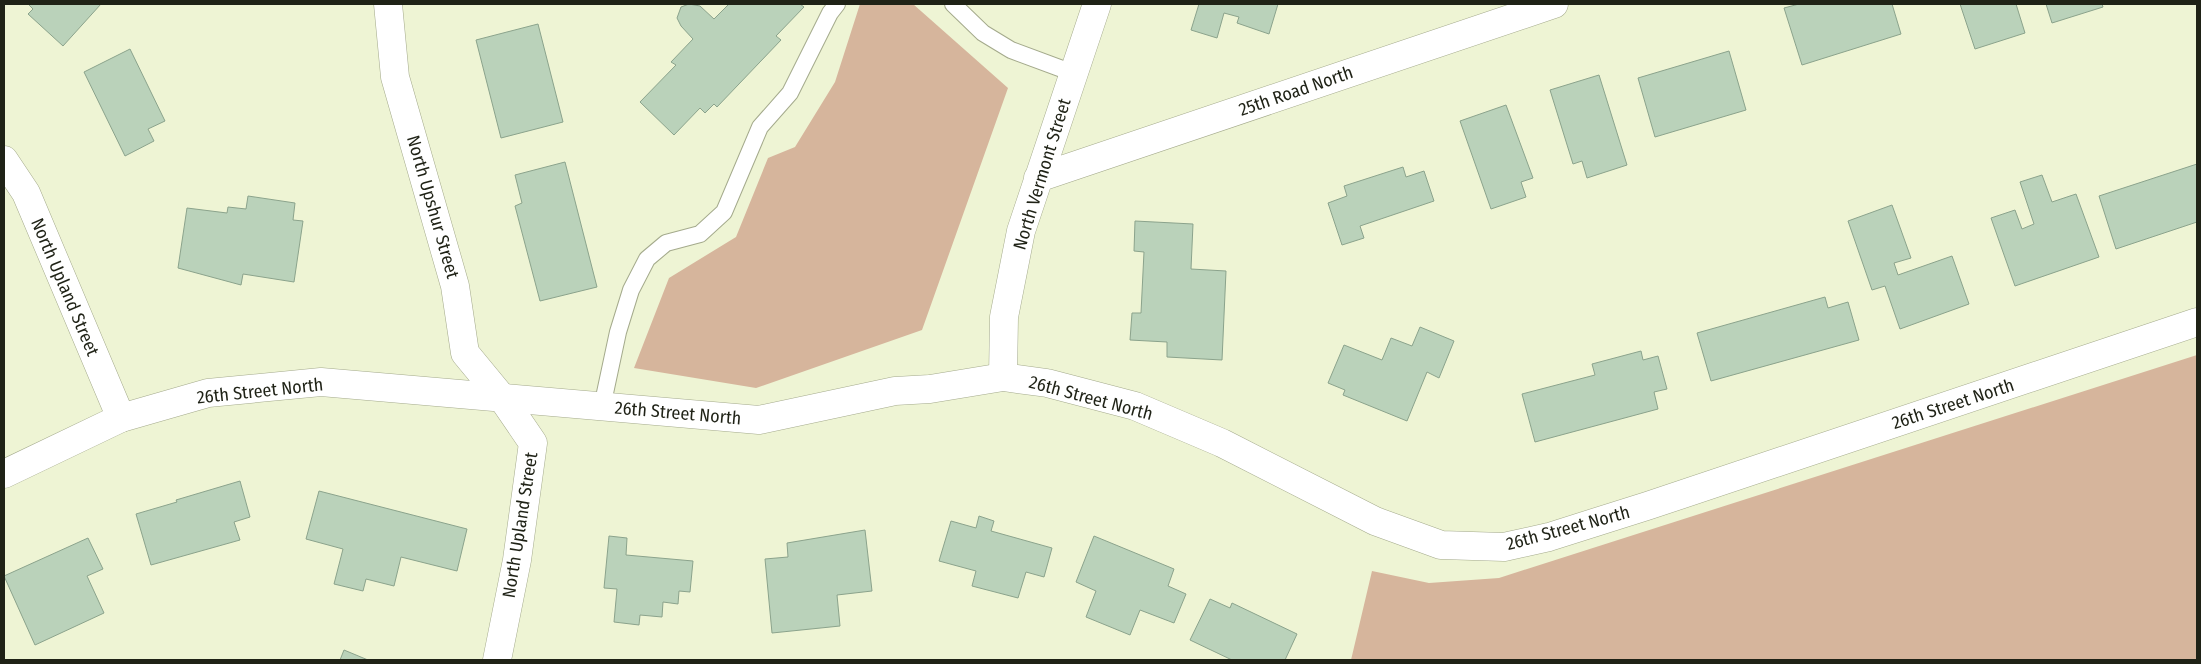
<svg xmlns="http://www.w3.org/2000/svg" width="2201" height="664" viewBox="0 0 2201 664" font-family="'Fira Sans Condensed',sans-serif">
	<style>
		.green { fill: #d6b59c }
		.building { fill: #bad2ba; stroke: #8ba38c }
		.lines { fill: none; stroke-linecap: round; stroke-linejoin: round }
		.service-casing { stroke: #a4aa8c; stroke-width: 18 }
		.minor-casing { stroke: #a4aa8c; stroke-width: 29 }
		.tertiary-casing { stroke: #a4aa8c; stroke-width: 29 }
		.service { stroke: #fff; stroke-width: 16 }
		.minor { stroke: #fff; stroke-width: 28 }
		.tertiary { stroke: #fff; stroke-width: 28 }
		.labels { text-anchor: middle; dominant-baseline: central; stroke-width: 5; stroke-linejoin: round; paint-order: stroke }
		.street-label { font-size: 18px; fill: #1f2216; stroke: #fff }
	</style>
	<rect width="100%" height="100%" fill="#eef4d4"/>
	<!-- green -->
	<path class="green" d="M860,4H913L1008,88L922,330L756,388L634,368L669,278L736,237L768,158L795,147L835,82Z
		M2197,355V660H1351L1372,571L1429,583L1499,578Z"/>
	<!-- building -->
	<path class="building" d="M28,4H101L63,46L28,14L33,9Z
		M689,4L700,6L714,19L729,4H800L804,7L776,36L781,40L717,107L714,104L705,113L700,108L674,135L640,102L676,65L671,62L693,39L681,26L677,18L681,7Z
		M1197,4H1278L1269,34L1237,23L1239,17L1224,13L1217,38L1191,30L1199,4Z
		M1799,4H1892L1901,34L1802,65L1784,8Z
		M1960,4H2016L2025,33L1975,49Z
		M2046,4H2102L2103,7L2052,23Z
		M538,24L563,122L501,138L476,40Z
		M130,49L165,121L148,129L154,141L125,156L84,72Z
		M1729,51L1746,110L1655,137L1638,78Z
		M1599,75L1627,165L1587,178L1582,161L1573,164L1550,90Z
		M1506,105L1533,178L1521,182L1526,197L1491,209L1460,121Z
		M565,162L597,287L540,301L515,206L522,203L515,175Z
		M2197,164V222L2116,249L2099,196Z
		M1403,167L1406,177L1424,171L1434,201L1360,226L1364,238L1342,245L1328,203L1347,196L1344,186Z
		M2042,175L2052,202L2076,194L2099,257L2015,286L1991,218L2015,210L2022,229L2034,224L2020,182Z
		M248,196L295,203L293,220L303,221L294,282L243,274L241,285L178,268L187,208L227,213L228,207L246,209Z
		M1892,205L1911,258L1894,263L1898,275L1952,256L1969,304L1900,329L1885,286L1872,290L1848,221Z
		M1135,221L1193,224L1191,269L1226,271L1222,360L1167,357V342L1130,340L1132,313H1141L1144,252L1134,251Z
		M1825,297L1828,308L1848,302L1859,340L1711,381L1697,333Z
		M1420,327L1454,341L1439,378L1427,372L1407,421L1343,395L1345,390L1328,383L1344,345L1382,360L1391,338L1412,346Z
		M1641,351L1643,360L1658,356L1667,389L1654,392L1658,409L1535,442L1522,394L1595,375L1592,364Z
		M240,481L250,517L234,522L240,540L151,565L136,514L177,502L176,500Z
		M319,491L467,529L457,571L401,557L394,586L366,579L363,591L334,584L343,549L306,539Z
		M979,516L994,521L991,531L1052,548L1044,577L1026,572L1018,598L972,586L976,571L939,561L951,521L976,528Z
		M865,530L872,591L837,595L840,626L772,633L765,559L788,557L787,543Z
		M609,536L627,538L626,555L693,561L690,592L679,591L678,604L663,602L662,617L640,615L639,625L614,622L617,589L604,588Z
		M1094,536L1174,569L1168,586L1186,594L1174,623L1140,610L1130,635L1086,617L1096,591L1076,582Z
		M88,538L103,569L87,576L104,613L35,645L4,576Z
		M1210,599L1230,608L1232,603L1297,634L1285,660H1232L1190,640Z
		M344,650L368,660H340Z"/>
	<g class="lines">
		<defs>
			<path id="service" d="M953,4L983,33L1011,50L1073,73
				M602,407L618,332L631,290L647,259L666,243L700,234L724,212L760,127L790,93L830,13L837,4"/>
			<path id="minor" d="M388,4L395,77L455,286L465,353L503,399L533,443L517,560L497,660
				M4,160L26,193L121,418
				M1038,178L1554,4
				M1003,377L1004,317L1021,231L1097,4"/>
			<path id="tertiary" d="M4,474L121,418L208,393L321,382L759,420L895,391L930,389L1003,377L1047,383L1135,406L1222,443L1375,521L1441,545L1504,547L1549,537L1647,506L2197,322"/>
		</defs>
		<!-- service casing -->
		<use href="#service" class="service-casing"/>
		<!-- minor casing -->
		<use href="#minor" class="minor-casing"/>
		<!-- tertiary casing -->
		<use href="#tertiary" class="tertiary-casing"/>
		<!-- service -->
		<use href="#service" class="service"/>
		<!-- minor -->
		<use href="#minor" class="minor"/>
		<!-- tertiary -->
		<use href="#tertiary" class="tertiary"/>
	</g>
	<g class="labels">
		<!-- street labels -->
		<g class="street-label">
			<text transform="translate(1296 91) rotate(-19)">25th Road North</text>
			<text transform="translate(1042 174) rotate(-73)">North Vermont Street</text>
			<text transform="translate(433 207) rotate(74)">North Upshur Street</text>
			<text transform="translate(65 287) rotate(67)">North Upland Street</text>
			<text transform="translate(260 391) rotate(-6)">26th Street North</text>
			<text transform="translate(1091 398) rotate(15)">26th Street North</text>
			<text transform="translate(1953 404) rotate(-18)">26th Street North</text>
			<text transform="translate(678 413) rotate(5)">26th Street North</text>
			<text transform="translate(520 525) rotate(-81)">North Upland Street</text>
			<text transform="translate(1568 528) rotate(-15)">26th Street North</text>
		</g>
	</g>
	<!-- border -->
	<rect width="2201" height="664" fill="none" stroke="#1f2216" stroke-width="10"/>
</svg>
